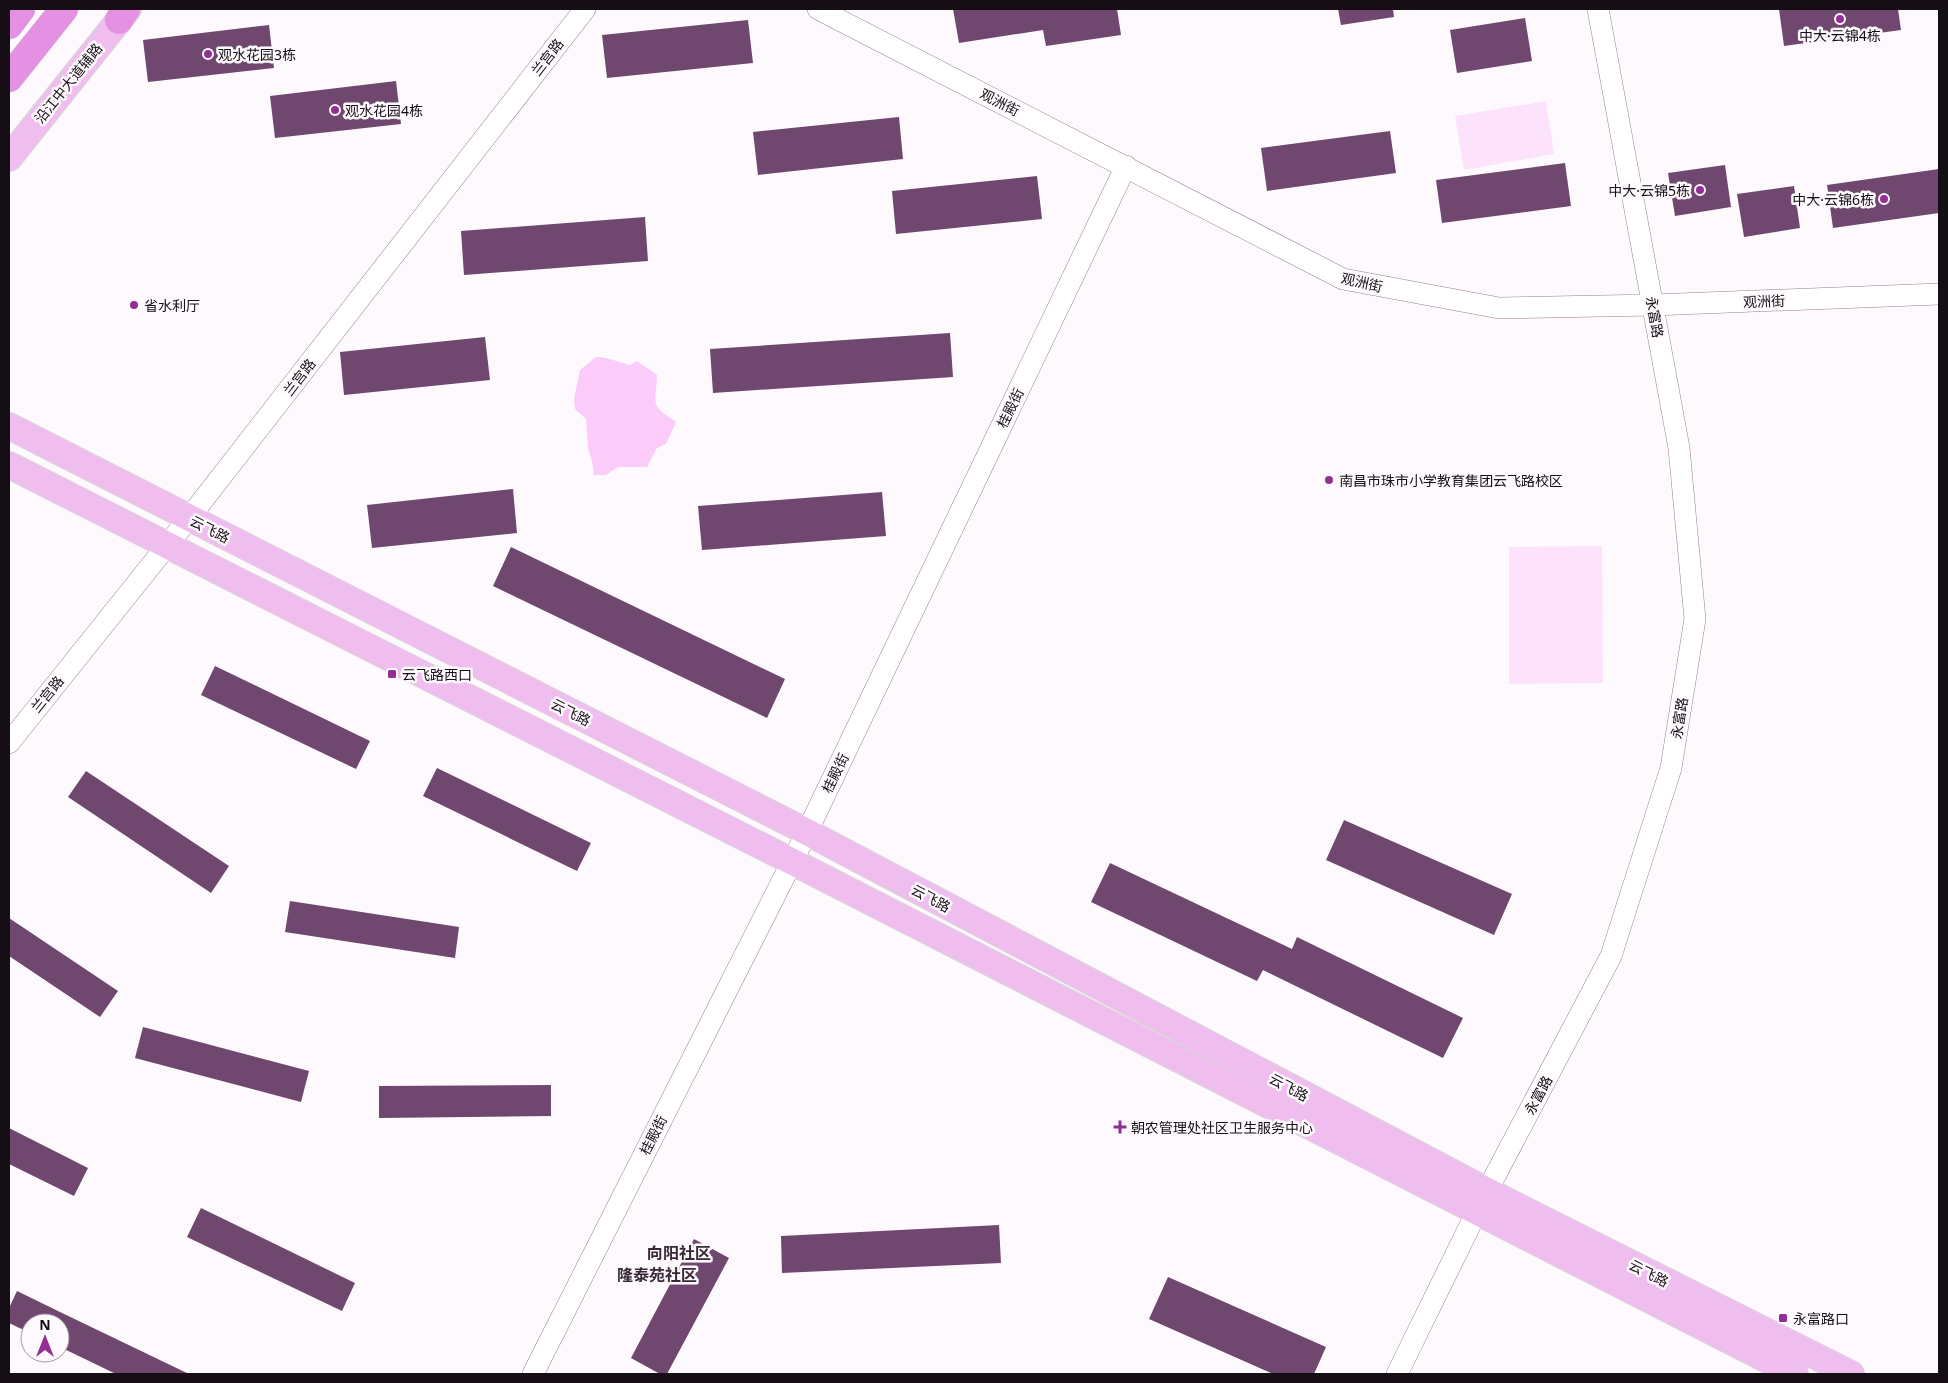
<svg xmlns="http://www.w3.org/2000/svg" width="1948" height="1383" viewBox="0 0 1948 1383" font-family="'Noto Sans','Noto Sans SC',sans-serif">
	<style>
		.green { fill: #fce3fb }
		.water { fill: #fbccfa }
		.building { fill: #6f476f }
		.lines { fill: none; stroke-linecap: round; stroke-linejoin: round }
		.minor-casing { stroke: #948193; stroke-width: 22 }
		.major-casing { stroke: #dad8d9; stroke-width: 28 }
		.highway-casing { stroke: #dad8d9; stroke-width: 29 }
		.minor { stroke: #fff; stroke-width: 21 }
		.major { stroke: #efbdee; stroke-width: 26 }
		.highway { stroke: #e491e3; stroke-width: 28 }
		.poi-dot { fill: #932e94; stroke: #fef9fd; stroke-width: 2 }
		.labels { text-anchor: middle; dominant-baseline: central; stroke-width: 5; stroke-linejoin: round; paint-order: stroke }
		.poi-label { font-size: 14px; fill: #150e14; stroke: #fef9fd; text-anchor: start }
		.street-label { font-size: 14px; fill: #150e14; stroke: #fef9fd }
		.quarter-label { font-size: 16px; font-weight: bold; fill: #382837; stroke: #fef9fd }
	</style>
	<rect width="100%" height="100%" fill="#fef9fd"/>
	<!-- green -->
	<path class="green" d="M1546,101L1554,154L1464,170L1455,116Z
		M1602,546L1603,683L1509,684V547Z"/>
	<!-- water -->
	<path class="water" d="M596,357C608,357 618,362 630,365L637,361L657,375C656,406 649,404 676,422L666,444L657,448L647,467H618L606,475H594L592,461L588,448L586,419L575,409L574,399L580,370Z"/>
	<!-- building -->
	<path class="building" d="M953,9H1117L1121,35L1046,46L1043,30L959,43Z
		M1338,9H1393L1394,17L1341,25Z
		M1779,9H1898L1901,30L1784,46Z
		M1525,18L1532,61L1457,73L1450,30Z
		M748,20L753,63L607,78L602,35Z
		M269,25L274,68L148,82L143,40Z
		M396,81L401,124L275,138L270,96Z
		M899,117L903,159L758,175L753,132Z
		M1390,131L1396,173L1267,191L1261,148Z
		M1565,163L1571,206L1442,223L1436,180Z
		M1725,165L1731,207L1675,216L1668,173Z
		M1939,169V213L1833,228L1827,185Z
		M1037,176L1042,219L896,234L892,191Z
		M1794,186L1800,228L1744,237L1737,194Z
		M645,217L648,261L464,275L461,231Z
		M950,333L953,377L713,393L710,349Z
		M485,337L490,380L344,395L340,352Z
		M513,489L517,533L372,548L367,505Z
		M882,492L886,536L702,550L698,506Z
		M511,547L785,679L767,718L493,586Z
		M215,666L370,741L356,769L201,695Z
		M437,768L591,843L577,871L423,796Z
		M86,771L229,866L211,893L68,797Z
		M1344,820L1512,894L1494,935L1326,860Z
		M1110,863L1292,949L1297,937L1463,1018L1443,1058L1263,970L1257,981L1091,902Z
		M290,901L459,927L455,958L285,932Z
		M9,918L118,991L100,1017L9,956Z
		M143,1027L309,1071L301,1102L135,1058Z
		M551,1085V1116L379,1118V1086Z
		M9,1128L88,1168L74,1196L9,1164Z
		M201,1208L355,1283L342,1311L187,1237Z
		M999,1225L1001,1263L782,1273L781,1236Z
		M694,1239L729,1258L667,1374H660L631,1358Z
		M1168,1277L1326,1347L1314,1374H1273L1149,1319Z
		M17,1291L60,1312L189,1374H116L60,1347V1323H30V1333L9,1323V1308Z"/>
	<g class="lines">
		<defs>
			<path id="minor" d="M818,9L1343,279L1499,308L1653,305L1939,294
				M9,743L189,518L585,9
				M533,1374L807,832L1126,166
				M1397,1374L1487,1191L1611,956L1671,768L1695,619L1679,448L1598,9"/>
			<path id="major" d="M9,158L128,9
				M9,426L807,832L1487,1191L1851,1374
				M9,465L791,861L1795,1374"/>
			<path id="highway" d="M119,20L126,9
				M9,25L21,9
				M9,78L64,9"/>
		</defs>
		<!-- minor casing -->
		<use href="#minor" class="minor-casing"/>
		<!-- major casing -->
		<use href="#major" class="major-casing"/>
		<!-- highway casing -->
		<use href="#highway" class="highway-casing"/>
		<!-- minor -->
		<use href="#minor" class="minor"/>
		<!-- major -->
		<use href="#major" class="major"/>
		<!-- highway -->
		<use href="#highway" class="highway"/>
	</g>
	<!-- markers -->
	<g class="poi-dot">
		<circle cx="1840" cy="19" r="5"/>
		<circle cx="208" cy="54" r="5"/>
		<circle cx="335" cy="110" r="5"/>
		<circle cx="1700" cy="190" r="5"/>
		<circle cx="1884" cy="199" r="5"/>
		<circle cx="134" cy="305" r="5"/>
		<circle cx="1329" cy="480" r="5"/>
		<rect x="387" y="669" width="10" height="10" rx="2.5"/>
		<path d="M1117.5 1119.5h5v5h5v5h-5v5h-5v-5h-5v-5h5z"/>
		<rect x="1778" y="1313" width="10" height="10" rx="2.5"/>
	</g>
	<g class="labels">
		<!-- poi labels -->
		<g class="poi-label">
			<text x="1840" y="35" text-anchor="middle">中大·云锦4栋</text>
			<text x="218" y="54">观水花园3栋</text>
			<text x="345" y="110">观水花园4栋</text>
			<text x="1690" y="190" text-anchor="end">中大·云锦5栋</text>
			<text x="1874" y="199" text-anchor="end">中大·云锦6栋</text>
			<text x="144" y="305">省水利厅</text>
			<text x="1339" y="480">南昌市珠市小学教育集团云飞路校区</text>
			<text x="402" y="674">云飞路西口</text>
			<text x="1131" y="1127">朝农管理处社区卫生服务中心</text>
			<text x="1793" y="1318">永富路口</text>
		</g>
		<!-- street labels -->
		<g class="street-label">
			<text transform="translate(547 57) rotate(-52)">兰宫路</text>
			<text transform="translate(68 83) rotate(-51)">沿江中大道辅路</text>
			<text transform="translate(1000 102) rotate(27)">观洲街</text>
			<text transform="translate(1362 282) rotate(13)">观洲街</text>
			<text transform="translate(1764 301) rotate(-2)">观洲街</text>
			<text transform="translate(1655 317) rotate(80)">永富路</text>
			<text transform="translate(299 377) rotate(-52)">兰宫路</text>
			<text transform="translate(1010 408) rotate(-64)">桂殿街</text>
			<text transform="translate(210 529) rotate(27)">云飞路</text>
			<text transform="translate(47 694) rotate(-51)">兰宫路</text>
			<text transform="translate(571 712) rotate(27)">云飞路</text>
			<text transform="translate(1679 718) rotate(-81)">永富路</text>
			<text transform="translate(835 773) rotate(-64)">桂殿街</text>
			<text transform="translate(931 898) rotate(28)">云飞路</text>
			<text transform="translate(1289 1087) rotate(28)">云飞路</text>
			<text transform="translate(1538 1095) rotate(-62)">永富路</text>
			<text transform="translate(653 1135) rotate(-63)">桂殿街</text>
			<text transform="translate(1649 1273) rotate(27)">云飞路</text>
		</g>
		<!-- quarter labels -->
		<g class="quarter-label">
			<text x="679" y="1253">向阳社区</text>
			<text x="657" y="1275">隆泰苑社区</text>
		</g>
	</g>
	<!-- border -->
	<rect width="1948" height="1383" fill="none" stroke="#150e14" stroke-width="20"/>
	<!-- north arrow -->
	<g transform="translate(45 1338)"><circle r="24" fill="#fef9fd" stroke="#a19ba0"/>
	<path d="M0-4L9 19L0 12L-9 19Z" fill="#932e94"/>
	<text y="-8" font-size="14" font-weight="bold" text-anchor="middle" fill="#150e14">N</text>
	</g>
</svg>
